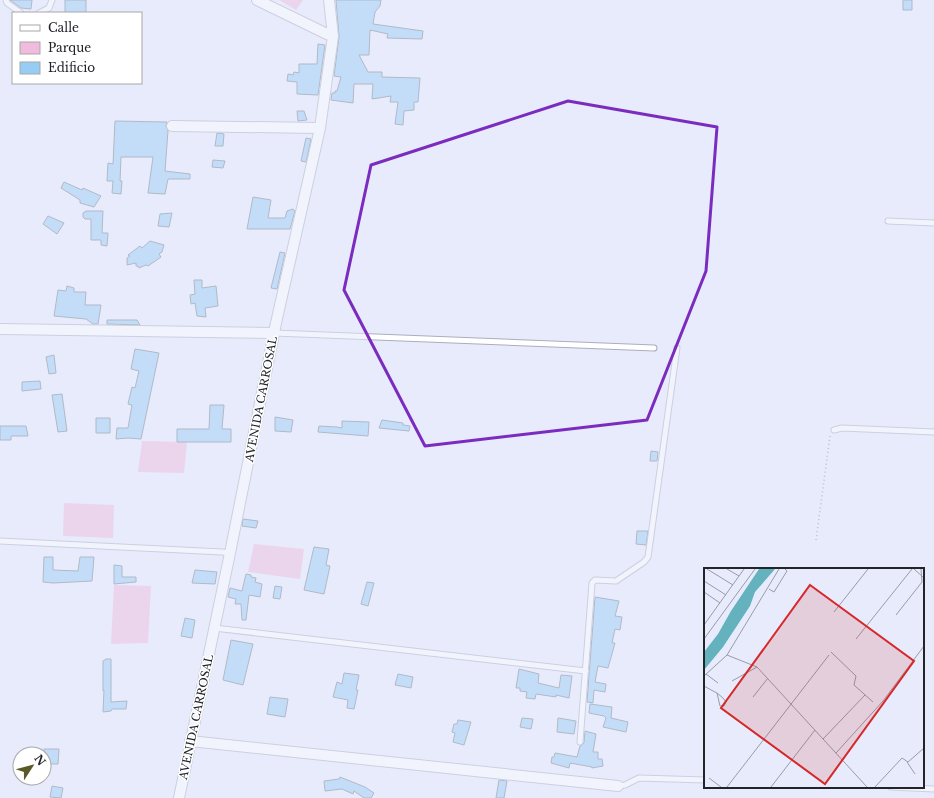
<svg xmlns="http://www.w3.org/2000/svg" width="934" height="798" viewBox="0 0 934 798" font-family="'Libre Baskerville',serif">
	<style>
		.green { fill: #f0bbdc }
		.building { fill: #97ccf4; stroke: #6f7d87 }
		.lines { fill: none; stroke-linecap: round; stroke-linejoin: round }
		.lane-casing { stroke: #aaaebe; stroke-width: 7 }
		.street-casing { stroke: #aaaebe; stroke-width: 12 }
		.path { stroke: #828591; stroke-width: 1.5; stroke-dasharray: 1 3; stroke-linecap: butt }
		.lane { stroke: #fff; stroke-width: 5 }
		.street { stroke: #fff; stroke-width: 10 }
		.marked { fill: none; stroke: #7b2cbf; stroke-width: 3; stroke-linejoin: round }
		.labels { text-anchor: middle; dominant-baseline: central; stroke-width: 3; stroke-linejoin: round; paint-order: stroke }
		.street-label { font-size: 11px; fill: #22242a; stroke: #fff }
		.inset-road { fill: none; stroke: #989ba8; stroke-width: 1 }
		.view { fill: #d62828; fill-opacity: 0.15; stroke: #d62828; stroke-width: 2 }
		.inset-edge { fill: none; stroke: #22242a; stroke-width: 2 }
	</style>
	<rect width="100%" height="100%" fill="#e7ebfc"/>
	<!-- green -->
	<path class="green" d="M279,0H303L296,10Z
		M142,441L187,442L184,473L138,472Z
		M64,503L114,505L113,538L63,536Z
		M254,544L304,549L300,579L248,572Z
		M114,585L151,586L148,643L111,644Z"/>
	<!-- building -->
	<path class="building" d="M10,0H32L31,9L21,8Z
		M65,0H86V13H65Z
		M336,0H381L380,6L375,12L373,24L423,31L422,39L387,38L388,34L370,30L369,55H359L368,72H382V77L420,78L418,102H414V110L404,111L403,125L395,124L398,102H390L391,96L372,99L373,84H354L353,103L331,100L332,93H335V91H337L341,77L334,76L339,37Z
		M903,0H912V10H903Z
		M318,44L325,45L318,95L297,94V82L287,81L288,74L293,75L294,72L299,73V64H317Z
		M297,111H304L307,120L298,121Z
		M115,121L167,122L166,126L168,131L165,171L190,174V179H168L165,194L148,193L153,157H121L120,181H122L121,194L112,193L113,181H107L108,163L113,164Z
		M217,133L224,134L223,146H215Z
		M306,138L311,139L306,162L301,161Z
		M213,160L225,161L223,168L212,167Z
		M64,182L82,190L83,188L101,196L94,207L80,203V200L61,188Z
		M253,197L271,200L268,218H285L287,211L293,209L295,211L290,229H247Z
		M86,211H103L102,233H108L107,246L101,245V240H91V219H85L83,217V213Z
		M172,213L169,227L158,226L160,214Z
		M48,216L64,223L57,234L43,224Z
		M150,241L164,245L162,252L159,254L161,257L148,266L146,265L139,268L138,266H136V263L127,265V258L130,256L128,255L140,246L142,248Z
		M280,252L285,253L277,289L271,288Z
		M194,280H202V288L216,286L218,306L205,308L206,317L197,316L195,303L191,304L190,295L195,294Z
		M67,286L74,288V292H86L85,305H101L98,324H93L86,319L54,316L58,290L66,291Z
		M107,320H137L140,325L107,324Z
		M135,349L159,353L141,439L128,438L116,439L117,428H128L132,405L128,404L132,387L135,388L139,371L131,369Z
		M54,355L56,373L49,374L46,357Z
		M40,381L41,389L22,391V382Z
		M62,394L67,431L58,432L52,395Z
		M210,405H224L222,429H231V442H177V429H209Z
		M275,417L293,420L291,432L275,431Z
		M96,418H110V433H96Z
		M382,420L403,423V425L410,426L409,431L379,428Z
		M342,421L369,422L368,436L318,432L319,426L337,427L342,428Z
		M0,426H26L28,436H11V440H0Z
		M651,451L658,452L657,461H650Z
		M243,519L258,521L256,528L242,526Z
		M637,531H648L646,545L636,544Z
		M314,547L329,549L326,565L330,566L324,594L304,590Z
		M44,557H53V570L78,571L80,557H94L92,581L53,583L43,582Z
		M114,565L122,566V577H136V582L114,584Z
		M195,570L217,572L215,584L192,583Z
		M246,574L251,575V577L256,578L255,582L262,584L260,597L249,595L246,620H242L241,604H235L236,599L228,597L230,588L242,591Z
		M367,582L374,583L368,606L361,604Z
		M275,586L282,587L280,599L273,598Z
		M595,597L619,601L615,616L622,617L620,630L615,629L612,643H615L608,668L598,666L595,682L606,684L605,692L594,690L593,703L587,702Z
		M185,618L195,620L192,638L181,636Z
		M231,640L253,644L243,685L223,680Z
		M106,659H111V702L127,701L126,709H112L111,711L103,712L104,690L103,691V661Z
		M519,669L539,674L538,683L559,688L561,675L572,676L569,698L556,695V697L536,694L535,699L526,698L527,692L520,691V688H516Z
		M344,673L359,675L356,690H358L354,709L347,708L348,700L333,697L337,682L342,684Z
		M398,674L413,677L411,688L395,685Z
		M270,697L288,699L285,717L267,714Z
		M590,704L612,707L611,718L628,722L626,732L603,727L606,718L604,716L589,713Z
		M522,718L533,719L531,729L520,727Z
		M558,718L576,721L574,734L557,732Z
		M458,720L471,722L464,745L453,742L455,733L452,732L454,724H457Z
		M585,731L596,734L593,752H598V759H602L603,766L592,768V767L570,763L569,768L551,763L552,757H554L555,753L577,757L580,746L582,745L584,743Z
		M44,749H59L58,764H44Z
		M340,777L365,787L374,793L371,798H364L354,791L353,794L342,789L325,791L324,781L339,779Z
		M499,780L507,781L504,798H496Z
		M52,786L63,788L61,798L50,797Z"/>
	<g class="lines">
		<defs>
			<path id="lane" d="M6,0L7,3L21,13
				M39,13L49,8L52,0
				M888,221L934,223
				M274,333L654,348
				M834,430L842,428L934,432
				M0,541L222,552L230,553
				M214,628L586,671
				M580,742L592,583L595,580L616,581L644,562L648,557L677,348
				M618,786L625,785L639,778L705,780
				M891,787L934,789"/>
			<path id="street" d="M257,0L327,34L333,36
				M172,126L320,128
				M0,329L274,333
				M190,741L618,786
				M179,798L230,553L276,323L320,128L333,36L329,0"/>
		</defs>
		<!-- lane casing -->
		<use href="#lane" class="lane-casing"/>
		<!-- street casing -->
		<use href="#street" class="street-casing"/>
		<!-- path -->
		<path class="path" d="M816,540L830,436"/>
		<!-- lane -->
		<use href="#lane" class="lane"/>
		<!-- street -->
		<use href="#street" class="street"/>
	</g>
	<!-- marked area -->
	<path d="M0 0H934V798H0ZM568,101L717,127L706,271L647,420L425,446L344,290L371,165Z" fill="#e7ebfc" fill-opacity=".55" fill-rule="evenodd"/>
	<path class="marked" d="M568,101L717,127L706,271L647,420L425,446L344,290L371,165Z"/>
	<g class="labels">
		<!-- street labels -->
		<g class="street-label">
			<text transform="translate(261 399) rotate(-79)">AVENIDA CARROSAL</text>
			<text transform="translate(196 717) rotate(-78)">AVENIDA CARROSAL</text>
		</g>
	</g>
	<!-- overview -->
	<g transform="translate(704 568)">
		<rect width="220" height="220" fill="#e7ebfc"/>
		<path d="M55,1H71L51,24L46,38L19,79L0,102V84L14,66L27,43Z" fill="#64b2bd"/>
		<path class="inset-road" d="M3,1L29,17M23,1L35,8M210,1L220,10M0,13L22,27M65,21L70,24L83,3L81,1M0,24L16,35M130,44L164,1M192,47L218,14L217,1M0,57L40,1M0,71L51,1M152,71L208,1M127,84L152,108L150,117L169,134M23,87L53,99L163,219M2,106L14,115M0,108L23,87L75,1M28,113L53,99M0,118L9,123L13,125L19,130L22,134L20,138H16L13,125M49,129L64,110M119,171L161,127M132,185L179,133L220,78M203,194L211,206M5,210L17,219M23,219L125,87M67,219L111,162M171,219L198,190L204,194L220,180"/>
		<path class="view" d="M106,17L210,93L121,216L17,140Z"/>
		<rect width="220" height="220" class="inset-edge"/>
	</g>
	<!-- legend -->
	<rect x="12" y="12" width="130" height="72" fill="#ffffff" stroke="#a7a7aa"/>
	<rect x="20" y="25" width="20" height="6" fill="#ffffff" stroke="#a7a7aa"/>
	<text x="48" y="32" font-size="12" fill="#22242a">Calle</text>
	<rect x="20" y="42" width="20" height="12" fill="#f0bbdc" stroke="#a7a7aa"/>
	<text x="48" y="52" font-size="12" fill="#22242a">Parque</text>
	<rect x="20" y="62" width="20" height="12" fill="#97ccf4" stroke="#a7a7aa"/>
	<text x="48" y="72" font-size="12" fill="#22242a">Edificio</text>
	<!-- north arrow -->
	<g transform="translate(32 766) rotate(54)"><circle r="19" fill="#ffffff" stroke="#a7a7aa"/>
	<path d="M0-3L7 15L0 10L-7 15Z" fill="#5b5926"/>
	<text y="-6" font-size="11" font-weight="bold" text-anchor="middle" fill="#22242a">N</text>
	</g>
</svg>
